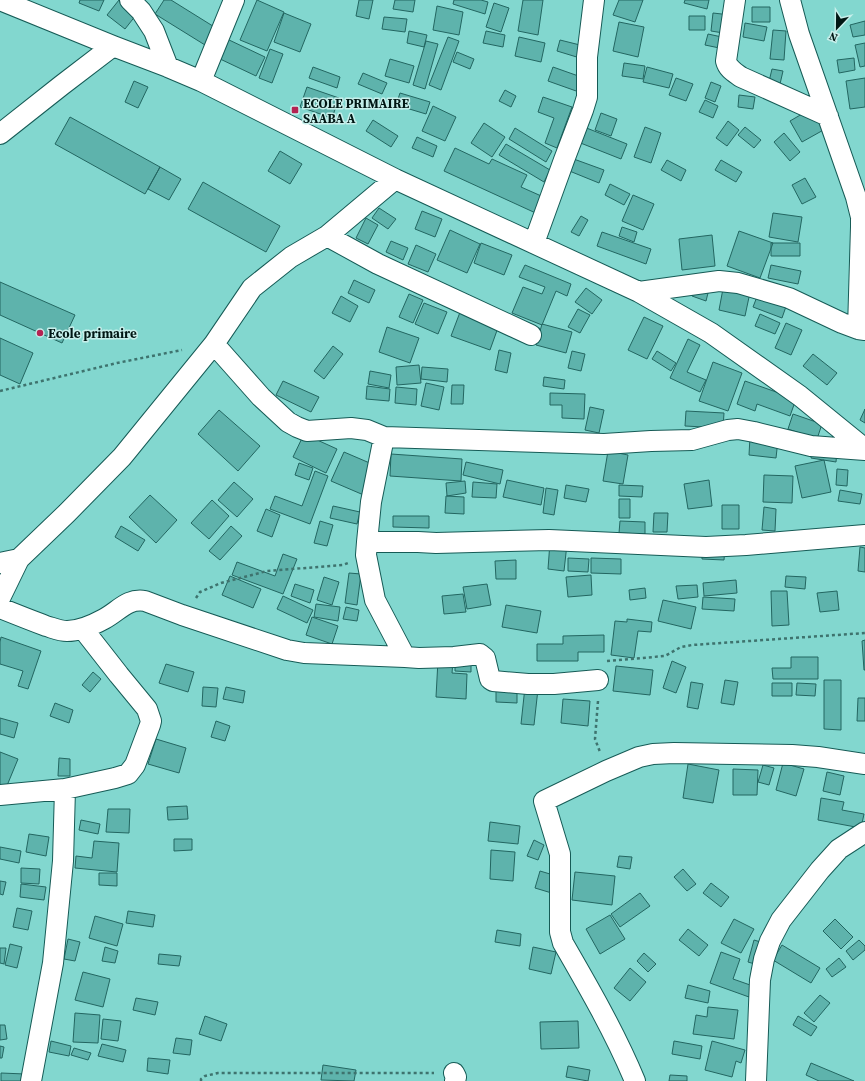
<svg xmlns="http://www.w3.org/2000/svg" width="865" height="1081" viewBox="0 0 865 1081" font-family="'Source Serif 4',serif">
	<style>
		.building { fill: #5eb3ac; stroke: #236661 }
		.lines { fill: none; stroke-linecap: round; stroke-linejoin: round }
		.minor-casing { stroke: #165b56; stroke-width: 22 }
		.path { stroke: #3e736e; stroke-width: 2.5; stroke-dasharray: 3 3; stroke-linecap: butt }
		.minor { stroke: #fff; stroke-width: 20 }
		.poi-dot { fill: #b42352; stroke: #c7efeb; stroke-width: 1.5 }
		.labels { text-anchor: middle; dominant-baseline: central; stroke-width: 3; stroke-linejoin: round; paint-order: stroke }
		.poi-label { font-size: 13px; font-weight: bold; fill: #001614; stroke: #c7efeb; text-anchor: start }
	</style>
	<rect width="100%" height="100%" fill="#82d7cf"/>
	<!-- building -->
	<path class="building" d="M80,0H104L99,11L79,3Z
		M119,0H128L140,10L125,29L107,15Z
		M164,0H171L216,28L205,45L155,14Z
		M257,0L284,12L267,51L240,40Z
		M359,0H373L369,19L356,16Z
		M395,0H415L413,12L393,9Z
		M454,0H481L488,2L485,14L453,4Z
		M523,0H543L538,35L518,31Z
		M619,0H643L635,22L613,15Z
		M685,0H709L707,9L684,3Z
		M494,3L509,8L501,32L486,27Z
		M437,6L463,12L459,35L433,30Z
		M752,7H770V22H752Z
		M284,13L311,24L300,52L274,42Z
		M713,13L739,16L736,35L711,31Z
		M689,16H705V30H689Z
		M384,17L407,19L405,32L382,29Z
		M865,21V35L853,37L850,25Z
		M619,22L644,27L638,57L613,51Z
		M745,23L767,27L764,41L743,37Z
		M773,30L786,31L784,60L770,59Z
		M409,31L427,35L424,47L407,43Z
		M486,31L505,35L503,47L483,43Z
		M708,34L731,39L729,50L705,45Z
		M448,37L459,41L441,90L429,85Z
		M519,37L545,43L541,62L515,56Z
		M227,39L265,57L256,76L218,58Z
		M560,40L584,46L580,58L557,51Z
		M426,41L438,44L425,89L413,85Z
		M865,43V66L860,67L855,45Z
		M270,49L283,54L272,83L259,78Z
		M457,52L474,59L470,69L453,62Z
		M854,58L855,70L839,73L837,60Z
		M390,59L414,66L409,83L385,76Z
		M624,63L645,66L643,79L622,76Z
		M313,67L340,77L337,88L309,78Z
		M553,67L584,78L579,92L548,81Z
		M647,67L673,74L669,88L643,82Z
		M772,69L783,71L777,97L766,94Z
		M363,73L387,83L382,94L358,84Z
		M676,78L693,84L686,101L669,95Z
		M865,78V107L850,109L846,81Z
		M134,81L148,87L138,108L125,102Z
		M711,82L721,86L715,102L705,98Z
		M307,87L339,98L332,118L300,107Z
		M505,90L516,96L511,107L499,101Z
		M400,93L430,102L426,114L396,105Z
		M739,95L755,97L753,109L738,107Z
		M543,97L572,107L557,148L545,143L554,118L538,112Z
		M705,100L718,106L713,118L699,112Z
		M433,106L456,117L445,141L422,131Z
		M814,107L827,128L802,142L790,121Z
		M601,113L617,119L611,136L595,130Z
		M70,117L160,167L145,194L55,144Z
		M373,120L398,136L391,147L366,131Z
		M728,121L739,130L727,146L716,138Z
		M484,123L505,137L492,157L471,143Z
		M584,127L627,144L621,159L578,142Z
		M645,127L661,133L651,163L634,157Z
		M745,127L761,140L754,148L738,135Z
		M515,128L552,151L546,162L509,139Z
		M784,133L800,152L790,161L774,142Z
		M417,137L437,146L433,157L412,148Z
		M506,144L550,170L544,182L499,155Z
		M455,148L489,164L492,159L527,175L521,187L548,199L540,215L444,171Z
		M280,151L302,164L290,184L268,171Z
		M571,158L604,170L599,183L567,170Z
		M667,160L686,170L681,181L661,170Z
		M721,160L742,172L736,182L715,170Z
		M160,167L181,179L169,200L148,189Z
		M805,178L816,197L802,204L792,185Z
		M203,182L280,226L266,252L188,209Z
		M610,184L630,194L624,205L605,195Z
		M633,195L654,204L643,230L622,221Z
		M379,208L396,219L388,229L372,218Z
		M422,211L442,219L435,237L415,229Z
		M773,213L802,217L798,242L769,237Z
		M581,216L588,220L579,236L571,232Z
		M366,218L378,225L368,244L356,238Z
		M622,227L637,232L634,242L619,236Z
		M450,230L480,244L467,273L437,260Z
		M739,231L773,243L760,278L727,266Z
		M602,232L651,249L646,264L597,246Z
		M712,235L715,266L682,270L679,239Z
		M391,241L408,248L403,260L386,252Z
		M481,243L512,255L504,275L474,263Z
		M771,243H800V256H771Z
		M416,245L436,254L428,272L408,264Z
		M525,265L571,284L567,296L556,291L542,325L512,313L523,287L542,294L545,287L519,277Z
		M771,265L801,271L798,284L768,278Z
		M725,278L752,283L745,316L719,310Z
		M354,280L375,290L369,303L348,293Z
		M0,282L75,315L62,343L0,315Z
		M695,284L709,289L706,301L692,296Z
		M762,284L790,295L782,318L753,307Z
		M586,288L602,300L592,314L575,302Z
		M409,294L423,300L413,323L399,317Z
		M341,296L358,306L350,322L332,313Z
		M465,299L500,322L490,350L451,336Z
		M424,303L447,312L438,334L415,324Z
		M578,309L590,315L580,333L568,327Z
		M760,314L780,323L775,334L755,326Z
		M644,317L663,326L647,359L628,350Z
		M786,323L802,330L791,355L775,348Z
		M542,324L572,332L566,353L536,345Z
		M387,327L419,338L410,363L379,352Z
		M0,338L33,353L20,384L0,375Z
		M688,339L700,345L687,372L706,380L700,392L670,378Z
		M333,346L343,354L324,379L314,371Z
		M499,350L511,353L507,373L495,370Z
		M572,351L585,354L581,371L568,368Z
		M657,351L676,363L671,371L652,359Z
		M813,354L837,373L827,385L803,366Z
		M713,362L742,373L728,411L699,401Z
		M419,365L421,383L397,385L396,367Z
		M422,367L448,369L447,382L421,379Z
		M370,371L391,375L389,388L368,384Z
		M544,377L565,380L564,389L543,386Z
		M283,381L319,397L311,412L276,395Z
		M745,381L796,399L790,416L757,404L755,411L737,404Z
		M426,383L444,387L439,410L421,406Z
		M452,385H464L463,404H451Z
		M367,386L390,389L389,401L366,399Z
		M396,387L417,389L416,405L395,403Z
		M550,393L585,394L584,419L562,418V405H550Z
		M590,407L604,410L599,433L585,430Z
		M865,409V423L860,420Z
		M219,410L260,446L238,471L198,434Z
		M686,411L724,413L723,428L685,426Z
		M793,414L822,424L817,439L788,429Z
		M304,434L337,449L326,473L293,457Z
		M750,437L778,440L776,458L749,455Z
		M812,447L837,450L836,462L811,458Z
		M608,451L628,455L623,484L603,481Z
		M344,452L379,467L366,496L331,481Z
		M391,454L462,459L461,481L390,476Z
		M824,460L831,492L802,498L795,466Z
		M466,462L503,470L500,484L463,475Z
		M299,463L313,468L309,480L295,475Z
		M837,469L848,470L847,486L836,485Z
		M315,471L328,476L310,524L270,509L275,496L302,506Z
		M764,475L793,476L792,503L763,502Z
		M507,480L544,488L541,505L503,497Z
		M709,480L712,506L688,509L684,484Z
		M465,481L466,493L447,496L446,483Z
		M234,482L253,499L237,517L218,500Z
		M473,482L497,484L496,498L472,497Z
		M566,485L589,489L586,502L564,498Z
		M619,485L643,486L642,497L619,496Z
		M546,488L558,490L554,515L543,513Z
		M840,490L862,494L860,504L838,501Z
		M150,495L177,520L156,543L129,517Z
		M446,496L464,497V514L445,513Z
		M619,499H630V518H619Z
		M212,500L229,516L209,539L191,523Z
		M722,505H739V529H722Z
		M333,506L360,512L357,524L330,518Z
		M764,507L776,509L775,531L762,530Z
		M266,509L280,515L272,537L257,531Z
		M654,513H668L667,532H653Z
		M393,516H429V528L393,527Z
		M320,521L333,525L327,546L314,543Z
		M620,521L645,522V534L619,533Z
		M121,526L145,540L138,551L115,537Z
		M231,526L242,536L220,560L209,551Z
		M550,542L567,544L564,571L548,569Z
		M702,546L725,547L724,560L702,559Z
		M860,547L865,548V572L858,571Z
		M283,554L297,559L283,594L232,575L237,562L275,576Z
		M568,558L589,559L588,572L568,571Z
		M591,558L621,559V574L591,573Z
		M516,560V579H496L495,561Z
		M349,573L361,574L357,605L345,603Z
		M591,575L592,595L568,597L566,577Z
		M230,576L261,589L253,608L222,595Z
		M786,576L806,577L805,589L785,587Z
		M324,577L339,582L332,605L317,600Z
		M736,580L737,593L704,596L703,583Z
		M295,584L314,590L310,603L291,596Z
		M487,584L491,605L467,609L463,587Z
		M697,585L698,597L678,599L676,586Z
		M645,588L646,598L630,600L629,590Z
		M771,591H787L789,625L772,626Z
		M837,591L839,610L820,612L817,593Z
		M463,594L466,612L444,614L442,596Z
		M283,596L313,610L307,623L277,609Z
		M703,597L735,599L734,611L702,609Z
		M663,600L696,607L691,629L658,621Z
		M316,604L340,607L338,621L314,617Z
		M506,605L541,611L537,633L502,627Z
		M346,607L359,610L357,621L343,619Z
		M312,617L338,626L332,644L306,635Z
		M627,619L652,622L651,632L638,631L634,658L611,655L615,621L627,622Z
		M604,635V652H578V661H537V644H563V636Z
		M1,637L41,651L28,689L18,686L23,671L0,664V642Z
		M865,640V670H864L862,641Z
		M791,657H818V679H773L772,668H791Z
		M438,660L453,661L452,673L467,674L466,699L436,697Z
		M455,661H471V672L455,671Z
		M672,661L686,667L676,693L663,688Z
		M166,664L194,672L188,692L159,683Z
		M616,666L653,670L650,695L613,691Z
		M93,672L101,679L90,692L82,685Z
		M725,680L738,682L734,705L721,703Z
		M824,680H841V730L824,729Z
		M691,682L703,684L698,709L687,707Z
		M496,683L517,684V703L496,702Z
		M772,683H792V696H772Z
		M797,683L816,684L815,696L796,695Z
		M203,687L218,688L216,707L202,706Z
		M226,687L245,691L243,703L223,699Z
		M525,687L538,689L534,725L521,724Z
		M858,698H865V721H857Z
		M563,699L590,701L588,726L561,723Z
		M55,703L73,710L69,723L50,716Z
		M0,718L18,723L14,738L0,734Z
		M216,721L230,726L225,741L211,737Z
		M156,739L186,748L179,773L148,764Z
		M0,752L18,759L6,788L0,786Z
		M59,758L70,759V776H58Z
		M783,763L804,769L796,796L776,790Z
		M688,764L719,770L713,803L683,798Z
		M763,765L774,768L769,785L758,782Z
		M733,769L758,770L757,795H733Z
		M827,772L844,776L840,795L823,791Z
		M821,798L844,802L842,810L864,814L861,828L818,820Z
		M187,806L188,819L168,820L167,807Z
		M108,809H130L129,833L106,832Z
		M81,820L100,824L98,834L79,830Z
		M490,822L520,826L518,844L488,841Z
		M29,834L49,837L46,856L26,852Z
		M174,839H192V850L174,851Z
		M534,840L544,845L538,860L527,856Z
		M94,841L119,843L117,872L75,868L76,856L92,858Z
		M0,847L21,851L19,863L0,859Z
		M491,850L515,852L513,881L490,879Z
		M619,856L632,857L630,869L617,867Z
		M21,868L40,869L39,884L21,883Z
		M683,869L696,884L687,891L674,877Z
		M540,871L560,877L555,894L535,888Z
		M575,872L615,876L612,905L572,900Z
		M99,873H117V886L99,885Z
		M0,881L6,882L3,895L0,894Z
		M711,883L729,897L721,907L703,893Z
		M21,884L46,887L44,900L20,897Z
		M640,893L650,906L620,927L611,914Z
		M17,908L32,911L28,930L13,927Z
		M128,911L155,915L153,927L126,923Z
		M610,915L625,939L600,954L586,929Z
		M95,916L123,924L117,946L89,938Z
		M734,919L754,929L741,953L721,943Z
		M835,919L853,937L841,949L823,931Z
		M688,929L708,945L699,956L679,940Z
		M497,930L521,934L520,946L495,942Z
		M68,939L80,942L75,961L64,959Z
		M754,940L764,943L758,965L748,962Z
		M859,940L865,946V950L853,960L846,951Z
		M10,944L22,947L17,968L5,965Z
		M782,945L820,968L811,983L773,960Z
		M105,947L118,951L115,963L102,961Z
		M533,947L556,952L551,974L529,969Z
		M0,948H6L4,964L0,963Z
		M721,952L740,959L733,979L753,986L749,997L710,983Z
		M644,953L656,964L648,972L637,961Z
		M159,954L181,956L179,966L158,964Z
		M839,958L846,967L832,977L826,969Z
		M630,968L646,982L630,1001L614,988Z
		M83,972L110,979L103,1007L75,1000Z
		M688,985L710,991L708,1003L685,998Z
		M820,995L830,1003L814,1022L804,1013Z
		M136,998L158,1002L155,1015L133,1010Z
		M708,1007L738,1010L734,1039L693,1034L696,1015L707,1017Z
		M75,1013L100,1015L98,1043L73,1042Z
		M205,1016L227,1024L221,1041L199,1034Z
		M798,1016L817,1027L811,1036L793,1025Z
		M103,1019L121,1021L118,1041L101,1039Z
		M578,1021L579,1048L541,1049L540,1022Z
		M0,1025H5L7,1039L0,1040Z
		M176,1038L192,1040L190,1055L173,1053Z
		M51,1041L71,1046L69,1056L49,1052Z
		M674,1041L702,1046L700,1059L672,1054Z
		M712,1041L745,1050L741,1063L736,1061L732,1077L705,1070Z
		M102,1044L126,1050L123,1062L98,1056Z
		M0,1046L4,1047L2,1058H0Z
		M74,1048L91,1053L88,1060L71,1055Z
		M148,1058L170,1060L168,1074L147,1071Z
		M811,1063L854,1081H819L806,1075Z
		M323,1065L356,1070L354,1081L321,1080Z
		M568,1066L590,1070L588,1081L566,1077Z
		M1,1073L25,1074V1081H1Z
		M670,1075L687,1076V1081H669Z"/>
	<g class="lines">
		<defs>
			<path id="minor" d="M0,0L113,46L168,67L201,81L395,179L639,292L711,333L800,396L865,449
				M130,0L141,11L154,31L168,67
				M735,0L726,61C728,69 734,72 741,77L828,116
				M790,0L799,34L856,197L861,217V227L858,329
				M201,81L234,0
				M0,134L62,85L113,46
				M327,236L378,264L531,335
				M534,243L564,160L583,110L587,97V57L594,0
				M639,292L719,281L738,283L789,298L842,323L858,329L865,330
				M214,344L261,397L288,422L297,427L307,431L351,428L367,430L384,437L604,444L651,441L692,440L728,430L738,429L754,432L811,446L865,450
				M384,437L371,502L367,542L366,555L375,600L405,657L419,658L454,657L480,654L485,658L490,679L493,681L528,684H554L598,680
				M367,542H418L436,543L549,540L706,547L746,545L865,535
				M0,563L19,559L67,513L122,457L214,344L252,288L291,257L327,236L395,179
				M0,598L19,559
				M0,608C15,614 30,620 46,626C53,628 60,631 67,631C80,631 93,625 104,619C119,611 127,598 145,601L182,615L287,650L304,653L405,657
				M0,795L65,789L115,778L128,774L135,765L150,725L151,721L147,709L119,675L83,629
				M454,1073L456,1077L455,1081
				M31,1081L53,963L63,861L65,789
				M635,1081C615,1033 589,988 563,943L560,932V854L544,801L606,771L639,757L653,754L674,753L792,755L818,757L865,764
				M756,1081L760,980L764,959L770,941L781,920L820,870L839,849L865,832"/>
		</defs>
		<!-- minor casing -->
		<use href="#minor" class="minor-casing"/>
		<!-- path -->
		<path class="path" d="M0,391L117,363L182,350
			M196,598L200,592L221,583L267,571L343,565L348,563
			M607,661L665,656L681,647L692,645L865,633
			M598,701L595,739L600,752
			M201,1081V1079L205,1076L218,1073H434"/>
		<!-- minor -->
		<use href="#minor" class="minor"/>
	</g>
	<!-- markers -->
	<g class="poi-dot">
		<rect x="291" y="106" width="8" height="8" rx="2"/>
		<circle cx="40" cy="333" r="4"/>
	</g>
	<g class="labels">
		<!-- poi labels -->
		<g class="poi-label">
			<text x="303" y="103">ECOLE PRIMAIRE<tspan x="303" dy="15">SAABA A</tspan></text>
			<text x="48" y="333">Ecole primaire</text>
		</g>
	</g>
	<!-- north arrow -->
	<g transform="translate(837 28) rotate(202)" stroke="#c7efeb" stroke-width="3" paint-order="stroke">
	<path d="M0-3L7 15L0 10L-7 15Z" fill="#001614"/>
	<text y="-6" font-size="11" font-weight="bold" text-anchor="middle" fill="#001614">N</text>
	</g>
</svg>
